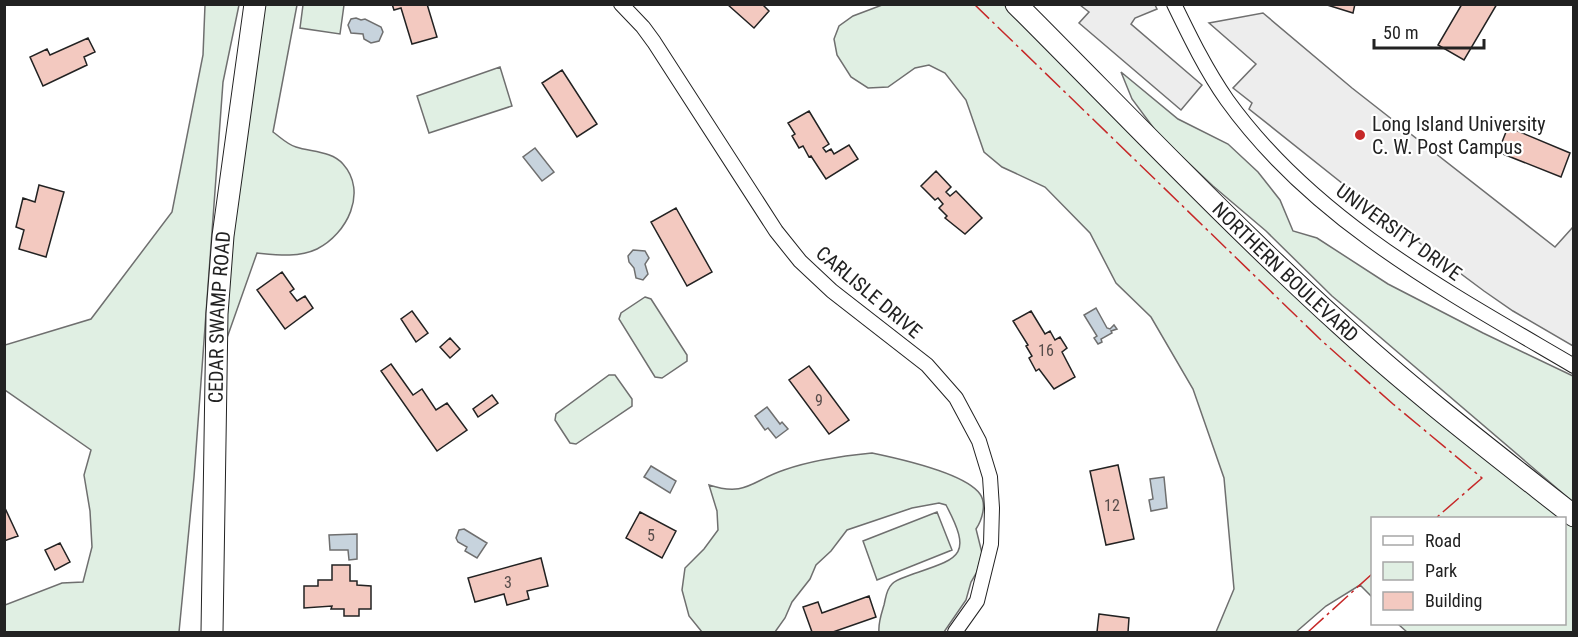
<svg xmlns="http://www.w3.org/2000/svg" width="1578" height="637" viewBox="0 0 1578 637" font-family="'Roboto Condensed',sans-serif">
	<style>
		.green { fill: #e0efe3; stroke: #6f6f6f; stroke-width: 1.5 }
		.parking { fill: #ededed; stroke: #6f6f6f; stroke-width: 1.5 }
		.water { fill: #c7d3dd; stroke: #6f6f6f; stroke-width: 1.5 }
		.building { fill: #f3c9c0; stroke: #222; stroke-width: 1.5 }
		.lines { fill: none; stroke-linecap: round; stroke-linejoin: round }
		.street-casing { stroke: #222; stroke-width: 16 }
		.primary-casing { stroke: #222; stroke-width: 23 }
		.street { stroke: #fff; stroke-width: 14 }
		.primary { stroke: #fff; stroke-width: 21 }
		.power { stroke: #c62828; stroke-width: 1.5; stroke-dasharray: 21 4.5 3 4.5; stroke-linecap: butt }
		.poi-dot { fill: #c62828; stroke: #fff; stroke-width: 2 }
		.labels { text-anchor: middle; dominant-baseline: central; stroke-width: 4.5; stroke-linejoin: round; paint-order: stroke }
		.number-label { font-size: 16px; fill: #564c4a }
		.poi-label { font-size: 20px; fill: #222; stroke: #fff; text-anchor: start }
		.street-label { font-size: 20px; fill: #222; stroke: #fff }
	</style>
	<rect width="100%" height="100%" fill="#fff"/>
	<!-- green -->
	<path class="green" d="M205,5H239L223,82L194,477L179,632H5V605L62,583L83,582L92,547L90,511L84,475L91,450L5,390V345L91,319L172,212L203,55Z
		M255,5H297L273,132C280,137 288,145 296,147C311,152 332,151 343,164C368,192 347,234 317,249C298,258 277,255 257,253L216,369Z
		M303,5H344L340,34L300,28Z
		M882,5H1016L1276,265L1573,516V632H1407L1398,624H1564V518H1372V597L1360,585L1326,606L1296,632H1216L1234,589L1224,478L1193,389L1151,317L1116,283L1090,233L1045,187L1002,167L984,152L966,100L945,73L929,65L915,68L888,87L868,88L851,77L837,55L834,39L839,26L853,16Z
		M500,67L512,106L429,133L417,96Z
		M1121,72L1178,119L1228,144L1258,172L1280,200L1293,231L1317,238L1388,284L1483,333L1573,376V502L1332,296L1266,231L1213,186L1158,134L1132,99Z
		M645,297L651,299L687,355V361L662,378L655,377L619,319L621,313Z
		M609,375H615L632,399V406L576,444L570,443L555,420L556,414Z
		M872,453C896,458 965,473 980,494C987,504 982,520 976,529L982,553L977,572L971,582L966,600L944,632H879C878,623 881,615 884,605C886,597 886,590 892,584C896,579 906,577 913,574C960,558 973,556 946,505L939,503L912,508L847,530L831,551L816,565L810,579L792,602L785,618L775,632H702L689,616L682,590L685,568L704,549L718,530L717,511L709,485C746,497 751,481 784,470C812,460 841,456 872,453Z
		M937,512L952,550L877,580L863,541Z"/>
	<!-- parking -->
	<path class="parking" d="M1080,5H1155L1157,9L1135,18L1131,24L1202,85L1181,110L1079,23L1089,12Z
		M1263,13L1352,88L1555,247L1573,227V346L1513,311L1484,291L1382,215L1249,109L1252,103L1233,88L1256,64L1209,23Z"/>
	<!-- water -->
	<path class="water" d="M356,18L361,20L365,19L381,27L383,32L379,41L371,43L364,39L363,34L351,33L348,25L351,19Z
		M535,148L554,172L542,181L523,157Z
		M633,250L645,251L649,258L645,264L648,274L643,280L636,278L634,268L629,262L628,256Z
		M1096,308L1107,328L1110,329L1114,325L1117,329L1111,331L1112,333L1101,339L1102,342L1098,344L1094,338L1097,336L1084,315Z
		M767,407L780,424L782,422L788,429L776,438L768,428L765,430L755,416Z
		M651,466L676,481L670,493L646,478L644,477Z
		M1164,477L1167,508L1151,511L1149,500L1153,499L1150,479Z
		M464,529L487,543L477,558L465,551L467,547L458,542L456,538L459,530Z
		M357,534V559L349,560L348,550H330L329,535Z"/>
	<!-- building -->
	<path class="building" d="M392,4H427L437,37L412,44L401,8L394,10Z
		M727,4H762L769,11L754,28Z
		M1324,4H1355L1353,13Z
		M1462,4H1497L1464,60L1438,45Z
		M88,38L95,52L84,57L87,65L43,86L30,57L47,49L50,55Z
		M562,70L597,124L577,137L542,83Z
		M809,111L829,144L823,148L826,152L831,149L834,154L849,145L858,159L826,179L811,156L809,157L803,146L799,148L792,136L795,134L788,123Z
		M1508,127L1570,153L1561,177L1498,152Z
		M936,171L951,187L946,192L950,196L956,191L982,218L965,234L945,218L947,216L939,208L943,204L938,198L935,200L921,186Z
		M39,185L64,192L46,257L19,249L24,230L16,227L23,198L35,202Z
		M676,208L712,272L687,286L651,222Z
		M282,272L294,289L290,292L297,301L305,296L313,308L285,329L257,290Z
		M412,311L428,333L416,342L401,319Z
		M1031,311L1045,334L1050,331L1055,340L1060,337L1067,348L1062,352L1075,377L1054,389L1039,369L1036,371L1029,358L1032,356L1026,346L1028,345L1013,321Z
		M450,338L460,349L450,358L440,347Z
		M391,364L413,395L422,389L436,410L447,403L467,430L437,451L381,371Z
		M809,366L849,420L829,434L789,380Z
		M492,395L498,403L478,417L473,409Z
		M1118,465L1134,539L1106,545L1090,471Z
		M4,506L18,536L4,541Z
		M640,512L676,531L662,558L626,538Z
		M60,543L70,562L55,570L45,550Z
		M541,558L548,586L527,591L529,599L507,605L504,594L475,602L468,578Z
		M332,565H350V581H357V585L371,586V609H359V616H344V609H331L332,606L304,608V586H318V580H332Z
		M869,596L876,617L833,632H812L803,607L818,602L822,613Z
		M1099,614L1129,618L1128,632H1097Z"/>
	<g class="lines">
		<defs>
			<path id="street" d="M621,4L643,27L654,42L776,231L800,261L832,291L927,365L956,398L979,441L990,477L992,508L991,544L977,601L955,632
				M1174,4C1190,37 1206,70 1227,100C1314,221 1448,292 1574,366"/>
			<g id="primary">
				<path id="s1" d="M1016,4C1123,111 1227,221 1339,323C1414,392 1494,453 1574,516"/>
				<path id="s2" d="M212,632L217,314L223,236L255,4"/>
			</g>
		</defs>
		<!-- street casing -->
		<use href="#street" class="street-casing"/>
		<!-- primary casing -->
		<use href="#primary" class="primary-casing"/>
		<!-- street -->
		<use href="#street" class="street"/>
		<!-- primary -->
		<use href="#primary" class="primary"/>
		<!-- power -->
		<path class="power" d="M974,4L1322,341L1393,404L1482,478L1436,518
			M1308,632L1372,574"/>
	</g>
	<!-- markers -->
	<circle class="poi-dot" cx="1360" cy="135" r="6"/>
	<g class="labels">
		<!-- number labels -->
		<g class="number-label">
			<text x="1046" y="350">16</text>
			<text x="819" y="400">9</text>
			<text x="1112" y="505">12</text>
			<text x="651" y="535">5</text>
			<text x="508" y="582">3</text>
		</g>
		<!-- poi labels -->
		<g class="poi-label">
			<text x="1372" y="124">Long Island University<tspan x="1372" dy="23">C. W. Post Campus</tspan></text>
		</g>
		<!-- street labels -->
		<g class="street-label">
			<text transform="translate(1399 232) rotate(36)">UNIVERSITY DRIVE</text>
			<text stroke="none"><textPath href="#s1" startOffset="380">NORTHERN BOULEVARD</textPath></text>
			<text transform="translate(869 292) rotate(40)">CARLISLE DRIVE</text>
			<text stroke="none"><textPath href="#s2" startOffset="315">CEDAR SWAMP ROAD</textPath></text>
		</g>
	</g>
	<!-- border -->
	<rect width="1578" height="637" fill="none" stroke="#222222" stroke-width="12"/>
	<!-- legend -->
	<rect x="1371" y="517" width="195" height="108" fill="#ffffff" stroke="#a7a7a7" stroke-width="1.5"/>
	<rect x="1383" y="536" width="30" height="9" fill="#ffffff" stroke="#a7a7a7" stroke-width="1.5"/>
	<text x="1425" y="547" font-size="18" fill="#222222">Road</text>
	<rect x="1383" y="562" width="30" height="18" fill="#e0efe3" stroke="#a7a7a7" stroke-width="1.5"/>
	<text x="1425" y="577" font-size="18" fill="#222222">Park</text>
	<rect x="1383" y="592" width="30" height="18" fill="#f3c9c0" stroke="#a7a7a7" stroke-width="1.5"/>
	<text x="1425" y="607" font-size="18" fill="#222222">Building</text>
	<!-- scale -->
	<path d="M1374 39v9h110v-9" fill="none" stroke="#222222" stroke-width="3"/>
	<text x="1383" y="39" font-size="18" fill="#222222" stroke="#ffffff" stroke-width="4.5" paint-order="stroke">50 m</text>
</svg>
